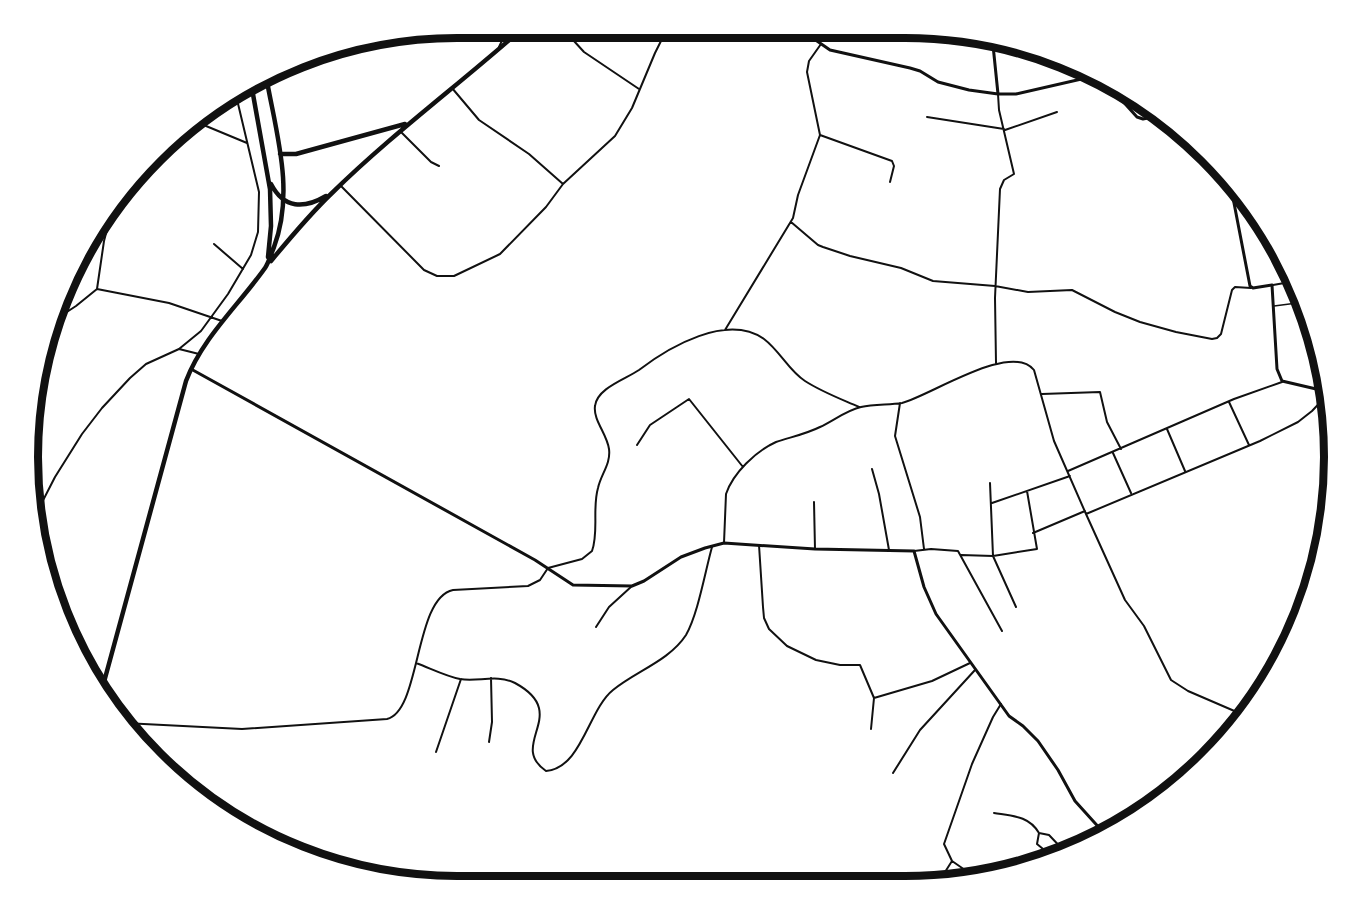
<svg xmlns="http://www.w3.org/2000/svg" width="1362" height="913" viewBox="0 0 1362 913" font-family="'Public Sans',sans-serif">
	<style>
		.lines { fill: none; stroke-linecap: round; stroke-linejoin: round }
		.service { stroke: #111; stroke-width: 1.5 }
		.minor { stroke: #111; stroke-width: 2 }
		.tertiary { stroke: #111; stroke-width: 3 }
		.trunk { stroke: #111; stroke-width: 4.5 }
		.rim { fill: none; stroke: #111; stroke-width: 8 }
	</style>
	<rect width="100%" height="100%" fill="#fff"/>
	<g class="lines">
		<!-- service -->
		<path class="service" d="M1274,306L1305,302"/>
		<!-- minor -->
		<path class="minor" d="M563,29L584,52L639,89
			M499,47L508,28
			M452,88L479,120L529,154L563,184
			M927,117L1004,129
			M194,121L247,143
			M1005,130L1057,112
			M401,132L431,162L439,166
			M820,135L892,161L894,166L890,182
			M133,178L146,176L158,155
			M340,185L424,270L437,276H454L500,254L546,207L563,184L615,136L632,108L655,53L662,39L670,30
			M791,222L818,245L823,247L850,256L901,268L933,281L995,286L1028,292L1072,290L1115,312L1140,322L1176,332L1212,339L1217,338L1221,334L1232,290L1235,287L1251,288
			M214,244L243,269
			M1273,285L1296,281
			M97,289L169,303L222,321
			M53,321L76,306L97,289L104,241L116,195
			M725,330L793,218L798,195L820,135L807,72L809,61L821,44
			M179,349L199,354
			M996,363L995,298L1000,189L1004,180L1014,174L999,110L998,94
			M1042,394L1100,392L1107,422L1121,449
			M1229,402L1249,445
			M900,403L895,436L920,517L924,549
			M1167,429L1185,471
			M637,445L650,425L689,399L743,467
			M1113,453L1131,493
			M872,469L879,494L889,550
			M1068,471L1234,399L1282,382
			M990,483L993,556L1016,607
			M814,502L815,549
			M992,503L1070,476
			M1086,514L1260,441L1298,422L1312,411L1329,393
			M34,518L55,477L82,434L102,408L130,378L146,364L179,349L201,331L228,294L251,255L258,232L259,192L235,91
			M1033,533L1085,511
			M724,543L726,494C733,473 756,451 776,442C791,437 806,434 820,427C833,421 847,410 861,407C874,404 889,405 902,403C930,396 1011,341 1034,370L1054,441L1086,514L1125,600L1144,626L1171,680L1188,691L1246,716
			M759,545L763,607L764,618L769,629L787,646L816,660L840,665H860L874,698L871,729
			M914,551L931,549L958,551L1002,631
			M961,555L993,556L1037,549L1027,491
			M596,627L609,607L632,586
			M416,663C430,668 445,676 460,679C478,682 497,674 515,683C572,714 507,744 546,771C582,768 588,710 613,690C636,671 669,661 686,635C698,614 705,572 712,547
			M874,698L932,681L970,663
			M124,723L242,729L387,719C421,711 414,598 453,590L528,586L540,580L548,568L582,559L592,551C599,532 592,508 598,488C601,474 611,464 609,449C607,434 593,420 595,406C597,388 626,379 639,370C669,347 727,313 764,339C780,351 789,371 805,381C822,392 841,399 859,407
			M489,742L492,722L491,678
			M436,752L461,679
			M893,773L920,730L975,670
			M994,813C1013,816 1029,816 1039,833L1037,844L1054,858
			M1039,833L1049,835L1067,854
			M1068,854L1103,832
			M946,871L960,881
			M978,879L952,861L944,844L972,764L993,717L1001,704
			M938,883L952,861"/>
		<!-- tertiary -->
		<path class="tertiary" d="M804,32L830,50L910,68L920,71L938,82L969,90L998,94H1016L1099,75L1137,117L1143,119L1158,116
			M989,35L993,45L998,94
			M1229,177L1250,286L1253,288L1272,285L1277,369L1282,381L1329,392
			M191,369L535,560L573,585L632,586L644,581L681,557L705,548L724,543L815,549L914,551L924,587L936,614L1009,716L1023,726L1038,741L1058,770L1075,801L1103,832L1108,833"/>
		<!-- trunk -->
		<path class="trunk" d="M251,83L270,189L271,226L268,257
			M280,154H296L405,124
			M271,184C284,209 304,209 326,196
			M271,261C290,238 310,214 332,193C392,134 460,84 523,28
			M101,693L186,381C203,337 238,306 265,268C269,262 271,254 274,247C295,191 276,133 266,76"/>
	</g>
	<!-- crop -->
	<path d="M0 0H1362V913H0ZM457 38H905A419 419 0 0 1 1324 457V457A419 419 0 0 1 905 876H457A419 419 0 0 1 38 457V457A419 419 0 0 1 457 38Z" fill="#fff" fill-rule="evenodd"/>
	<path class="rim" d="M457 38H905A419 419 0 0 1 1324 457V457A419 419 0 0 1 905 876H457A419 419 0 0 1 38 457V457A419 419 0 0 1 457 38Z"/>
</svg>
